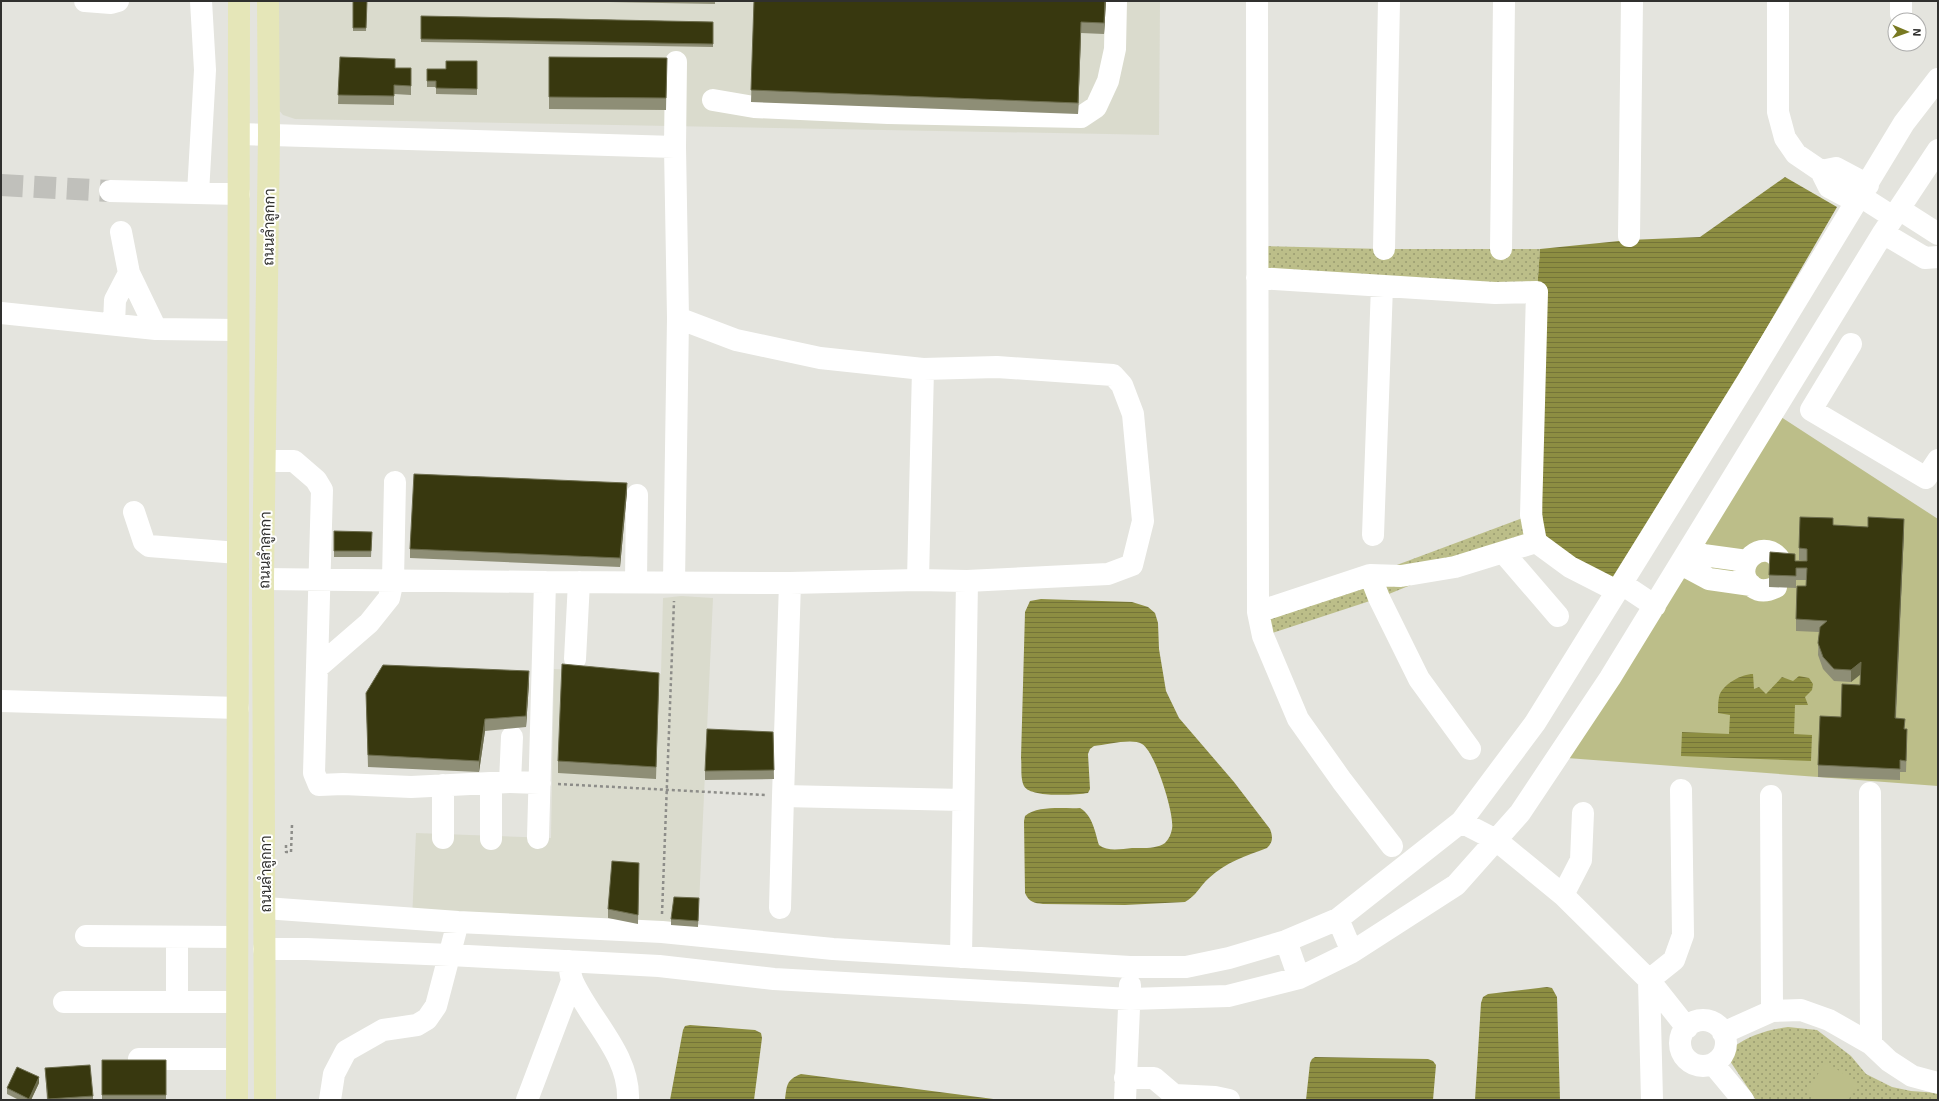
<svg xmlns="http://www.w3.org/2000/svg" width="1939" height="1101" viewBox="0 0 1939 1101" font-family="'Exo 2',Sarabun,sans-serif">
	<style>
		.built { fill: #dadbcd }
		.grass { fill: url(#grass-dots) }
		.garden { fill: #bcbe89 }
		.water { fill: url(#water-rules) }
		.lines { fill: none; stroke-linecap: round; stroke-linejoin: round }
		.minor-tunnel { stroke: #c0c0bb; stroke-width: 22; stroke-dasharray: 22 11; stroke-linecap: butt }
		.path { stroke: #8d8d89; stroke-width: 2.5; stroke-dasharray: 3 3; stroke-linecap: butt }
		.minor { stroke: #fff; stroke-width: 22 }
		.major { stroke: #e5e6b8; stroke-width: 22 }
		.wall { fill: #8e8e76 }
		.shaded-wall { fill: #6c6c4d }
		.building { fill: #38380f; stroke: #6c6c4d }
		.labels { text-anchor: middle; dominant-baseline: central; stroke-width: 4; stroke-linejoin: round; paint-order: stroke }
		.street-label { font-size: 15px; fill: #30302e; stroke: #fffffe }
	</style>
	<defs>
		<pattern id="grass-dots" width="8" height="8" patternUnits="userSpaceOnUse"><rect width="8" height="8" fill="#bcbe89"/><path d="M2 2h.1M6 6h.1" fill="none" stroke="#999b70" stroke-width="1.8" stroke-linecap="round"/></pattern>
		<pattern id="water-rules" width="6" height="5" patternUnits="userSpaceOnUse"><rect width="6" height="5" fill="#8d8e42"/><path d="M0 2.5h6" fill="none" stroke="#747438"/></pattern>
	</defs>
	<rect width="100%" height="100%" fill="#e4e4de"/>
	<!-- built -->
	<path class="built" d="M277,1H1160L1159,135L295,119L283,115L277,108Z
		M681,596L713,598L698,927L412,919L416,833L551,838L554,669L661,674L663,598Z"/>
	<!-- grass -->
	<path class="grass" d="M1257,246L1384,249H1540L1537,292L1257,278Z
		M1531,515L1536,542L1455,567L1379,598L1263,636L1258,612L1370,575Z
		M1788,1027L1817,1030L1851,1056L1866,1074L1892,1087L1911,1091L1938,1093V1100H1756L1730,1061L1732,1048C1750,1035 1767,1030 1788,1027Z"/>
	<!-- garden -->
	<path class="garden" d="M1781,417L1938,519V786L1567,758Z
		M1826,1062L1859,1084L1848,1100H1818L1806,1092Z"/>
	<!-- water -->
	<path class="water" d="M1785,177L1837,207L1615,589L1543,542L1537,292L1540,249L1629,240L1700,237Z
		M1041,599L1132,602L1148,607L1155,613L1158,623L1159,649L1166,691L1179,718L1234,782L1270,829C1273,837 1273,842 1267,848C1246,856 1226,862 1209,878C1200,886 1196,896 1185,902L1125,905L1043,904C1034,903 1029,902 1025,893L1024,821L1025,816C1038,805 1064,809 1080,808C1093,816 1095,832 1099,845C1108,852 1121,849 1132,848C1142,848 1157,849 1165,843C1169,839 1171,834 1172,829C1175,815 1155,751 1142,744C1132,738 1106,745 1094,746L1090,749L1088,754L1090,789L1088,793C1076,795 1030,798 1024,786C1020,778 1022,766 1021,758L1025,612L1030,601Z
		M1753,674L1754,689L1759,687L1766,694L1782,677L1793,681L1799,676L1809,678L1813,684L1812,690L1805,697L1808,705H1795L1794,734L1812,735L1811,761L1681,756L1682,732L1729,734L1730,715L1718,713C1718,708 1718,702 1719,697C1722,684 1742,674 1753,674Z
		M1547,987L1552,988L1557,997L1560,1100H1475L1481,1003L1483,997L1488,994Z
		M690,1025L755,1030L761,1033L762,1038L754,1100H670L683,1030L685,1026Z
		M1315,1057L1428,1059L1433,1061L1436,1065L1433,1100H1306L1310,1063L1312,1059Z
		M801,1074L1001,1100H785C787,1085 786,1080 801,1074Z"/>
	<g class="lines">
		<!-- minor-tunnel -->
		<path class="minor-tunnel" d="M1,185L110,191"/>
		<!-- path -->
		<path class="path" d="M558,784L765,795
			M286,845V852H291L292,825
			M662,914L674,601"/>
		<!-- minor -->
		<path class="minor" d="M85,1L111,3L118,1
			M1257,1L1258,612L1370,575L1401,576L1455,567L1536,542L1570,567L1617,591
			M1778,1V112L1785,138L1796,154L1821,171L1836,168L1868,185
			M1901,14V1
			M713,100L754,107L888,113L1081,117L1096,107L1108,81L1115,49L1116,1
			M239,134L675,147
			M1821,171L1829,187L1857,202
			M110,191L239,194
			M198,193L205,70L201,1
			M1860,196L1893,217
			M1899,209L1938,234
			M121,232L129,273L156,329L238,330
			M1883,233L1925,258L1938,257
			M1629,236L1632,1
			M1384,249L1389,1
			M1501,249L1504,1
			M1257,278L1495,293L1537,292L1531,515L1536,542
			M1,313L156,329
			M678,318L736,340L820,358L923,369L997,367L1113,375L1122,385L1133,414L1143,521L1132,565L1108,574L967,581
			M114,324L115,300L129,273
			M1851,344L1811,410L1926,478L1938,460
			M265,461H294L316,480L322,490L314,773L319,785L343,784L411,787L510,782L540,783
			M134,512L144,542L149,546L238,553
			M1373,535L1382,286
			M1691,548L1703,555L1747,561
			M1503,552L1558,616
			M1681,564L1709,579L1751,585
			M1370,575L1379,598L1419,679L1470,749
			M263,579L545,582L790,583L918,580L967,581L961,957
			M918,580L923,369
			M636,582L637,495
			M674,582L678,318L675,147L676,62
			M790,583L783,796L963,800
			M1622,584L1655,606
			M1776,587C1768,591 1760,592 1753,587C1727,568 1766,530 1783,565
			M1258,612L1263,636L1298,719L1342,781L1392,846
			M575,659L579,582
			M317,668L369,623L389,598L393,580L395,482
			M1,701L238,708
			M510,782L512,737
			M443,785V838
			M1870,793L1871,1044
			M1771,796L1772,1011
			M1461,822L1496,840L1563,895L1649,980L1687,1028
			M538,838L545,582
			M491,839V783
			M1563,895L1581,860L1583,813
			M265,908L458,922L662,932L833,949L1130,967H1186L1229,958L1286,941L1338,919L1461,822L1535,723L1748,380L1904,123L1938,79
			M780,908L783,796
			M1338,919L1352,952
			M86,936L237,937
			M177,937V1002
			M1286,941L1299,978
			M264,949H307L450,955L659,966L774,979L1130,999L1228,996L1299,978L1352,952L1456,885L1520,813L1610,678L1883,233L1938,150
			M569,961C570,968 570,976 573,982C591,1021 630,1055 628,1100
			M64,1002H237
			M1680 1043a23 23 0 1 1 46 0a23 23 0 1 1-46 0Z
			M1723,1033L1772,1011L1801,1010L1829,1020L1871,1044L1889,1061L1912,1076L1938,1083
			M139,1059H237
			M1713,1064L1743,1100
			M1125,1078H1154L1174,1095L1215,1097L1229,1100
			M330,1100L334,1074L346,1051L383,1030L417,1025L427,1019L436,1006L458,922
			M527,1100L572,981
			M1125,1100L1130,985
			M1652,1100L1649,980L1674,960L1683,935L1681,790"/>
		<!-- major -->
		<path class="major" d="M237,1100L239,1
			M265,1100L263,579L269,135L268,1"/>
	</g>
	<!-- wall -->
	<path class="wall" d="M353,1H367L366,31H353Z
		M556,1H715V4Z
		M754,1H1106L1104,34L1081,33L1078,114L751,102Z
		M421,16L713,22V47L421,42Z
		M340,57L395,68L411,77V95L394,94V105L338,104Z
		M549,57L667,58L666,110L549,109Z
		M477,61V95L436,94V87H427V69H446Z
		M627,492L620,567L410,558V549Z
		M1833,525L1904,531L1896,718L1905,729L1907,741L1906,772H1900V780L1818,777V765L1841,717L1860,685L1861,674L1851,682L1834,681L1823,669L1818,655L1819,632L1796,631V619L1806,586V580H1796V588L1769,587V575L1795,561H1807L1799,560V548Z
		M334,531L372,538L371,557H334Z
		M529,683L526,727L485,731L479,772L368,767L366,693Z
		M659,684L656,779L558,773V761Z
		M773,732L774,779L705,780V771Z
		M639,872L638,924L608,918V909Z
		M699,904L698,927L671,925V919Z
		M102,1060H166V1100H102Z
		M45,1068L93,1096V1100H47Z
		M39,1083L31,1100H19L7,1094V1088Z"/>
	<!-- shaded-wall -->
	<path class="shaded-wall" d="M1105,1H1106L1104,34V23Z
		M1081,22V33L1078,114V103Z
		M627,483V492L620,567V558Z
		M1904,519V531L1895,730V718Z
		M1861,662V674L1851,682V670Z
		M529,671V683L526,727V716Z
		M485,719V731L479,772V761Z
		M39,1077V1083L31,1100H29Z"/>
	<!-- building -->
	<path class="building" d="M353,1H367L366,28H353Z
		M754,1H1105L1104,23L1081,22L1078,103L751,90Z
		M421,16L713,22V44L421,39Z
		M340,57L395,59V68H411V86L394,85V96L338,95Z
		M549,57L667,58L666,98L549,97Z
		M446,61H477V89L436,88V81H427V69H446Z
		M414,474L627,483L620,558L410,549Z
		M1800,517L1833,518V525L1868,527V517L1904,519L1895,718L1905,719L1904,729H1907L1906,761L1900,760V769L1818,765L1820,716L1841,717L1842,684L1860,685L1861,662L1851,670L1834,669L1823,657L1818,643L1820,627L1827,621L1796,619L1797,586H1806L1807,568H1796V576L1769,575L1770,552L1795,554V561H1807V549L1799,548Z
		M334,531L372,532L371,551H334Z
		M562,664L659,673L656,767L558,761Z
		M383,665L529,671L526,716L485,719L479,761L368,755L366,693Z
		M707,729L773,732L774,770L705,771Z
		M612,861L639,863L638,915L608,909Z
		M674,897L699,898L698,921L671,919Z
		M102,1060H166V1095H102Z
		M90,1065L93,1096L48,1099L45,1068Z
		M17,1067L39,1077L29,1099L7,1088Z"/>
	<g class="labels">
		<!-- street labels -->
		<g class="street-label">
			<text transform="translate(268 227) rotate(-89)">ถนนลำลูกกา</text>
			<text transform="translate(264 550) rotate(-89)">ถนนลำลูกกา</text>
			<text transform="translate(265 874) rotate(-90)">ถนนลำลูกกา</text>
		</g>
	</g>
	<!-- border -->
	<rect width="1939" height="1101" fill="none" stroke="#30302e" stroke-width="4"/>
	<!-- north arrow -->
	<g transform="translate(1907 32) rotate(92)"><circle r="19" fill="#fffffe" stroke="#acacab"/>
	<path d="M0-3L7 15L0 10L-7 15Z" fill="#787920"/>
	<text y="-6" font-size="11" font-weight="bold" text-anchor="middle" fill="#30302e">N</text>
	</g>
</svg>
